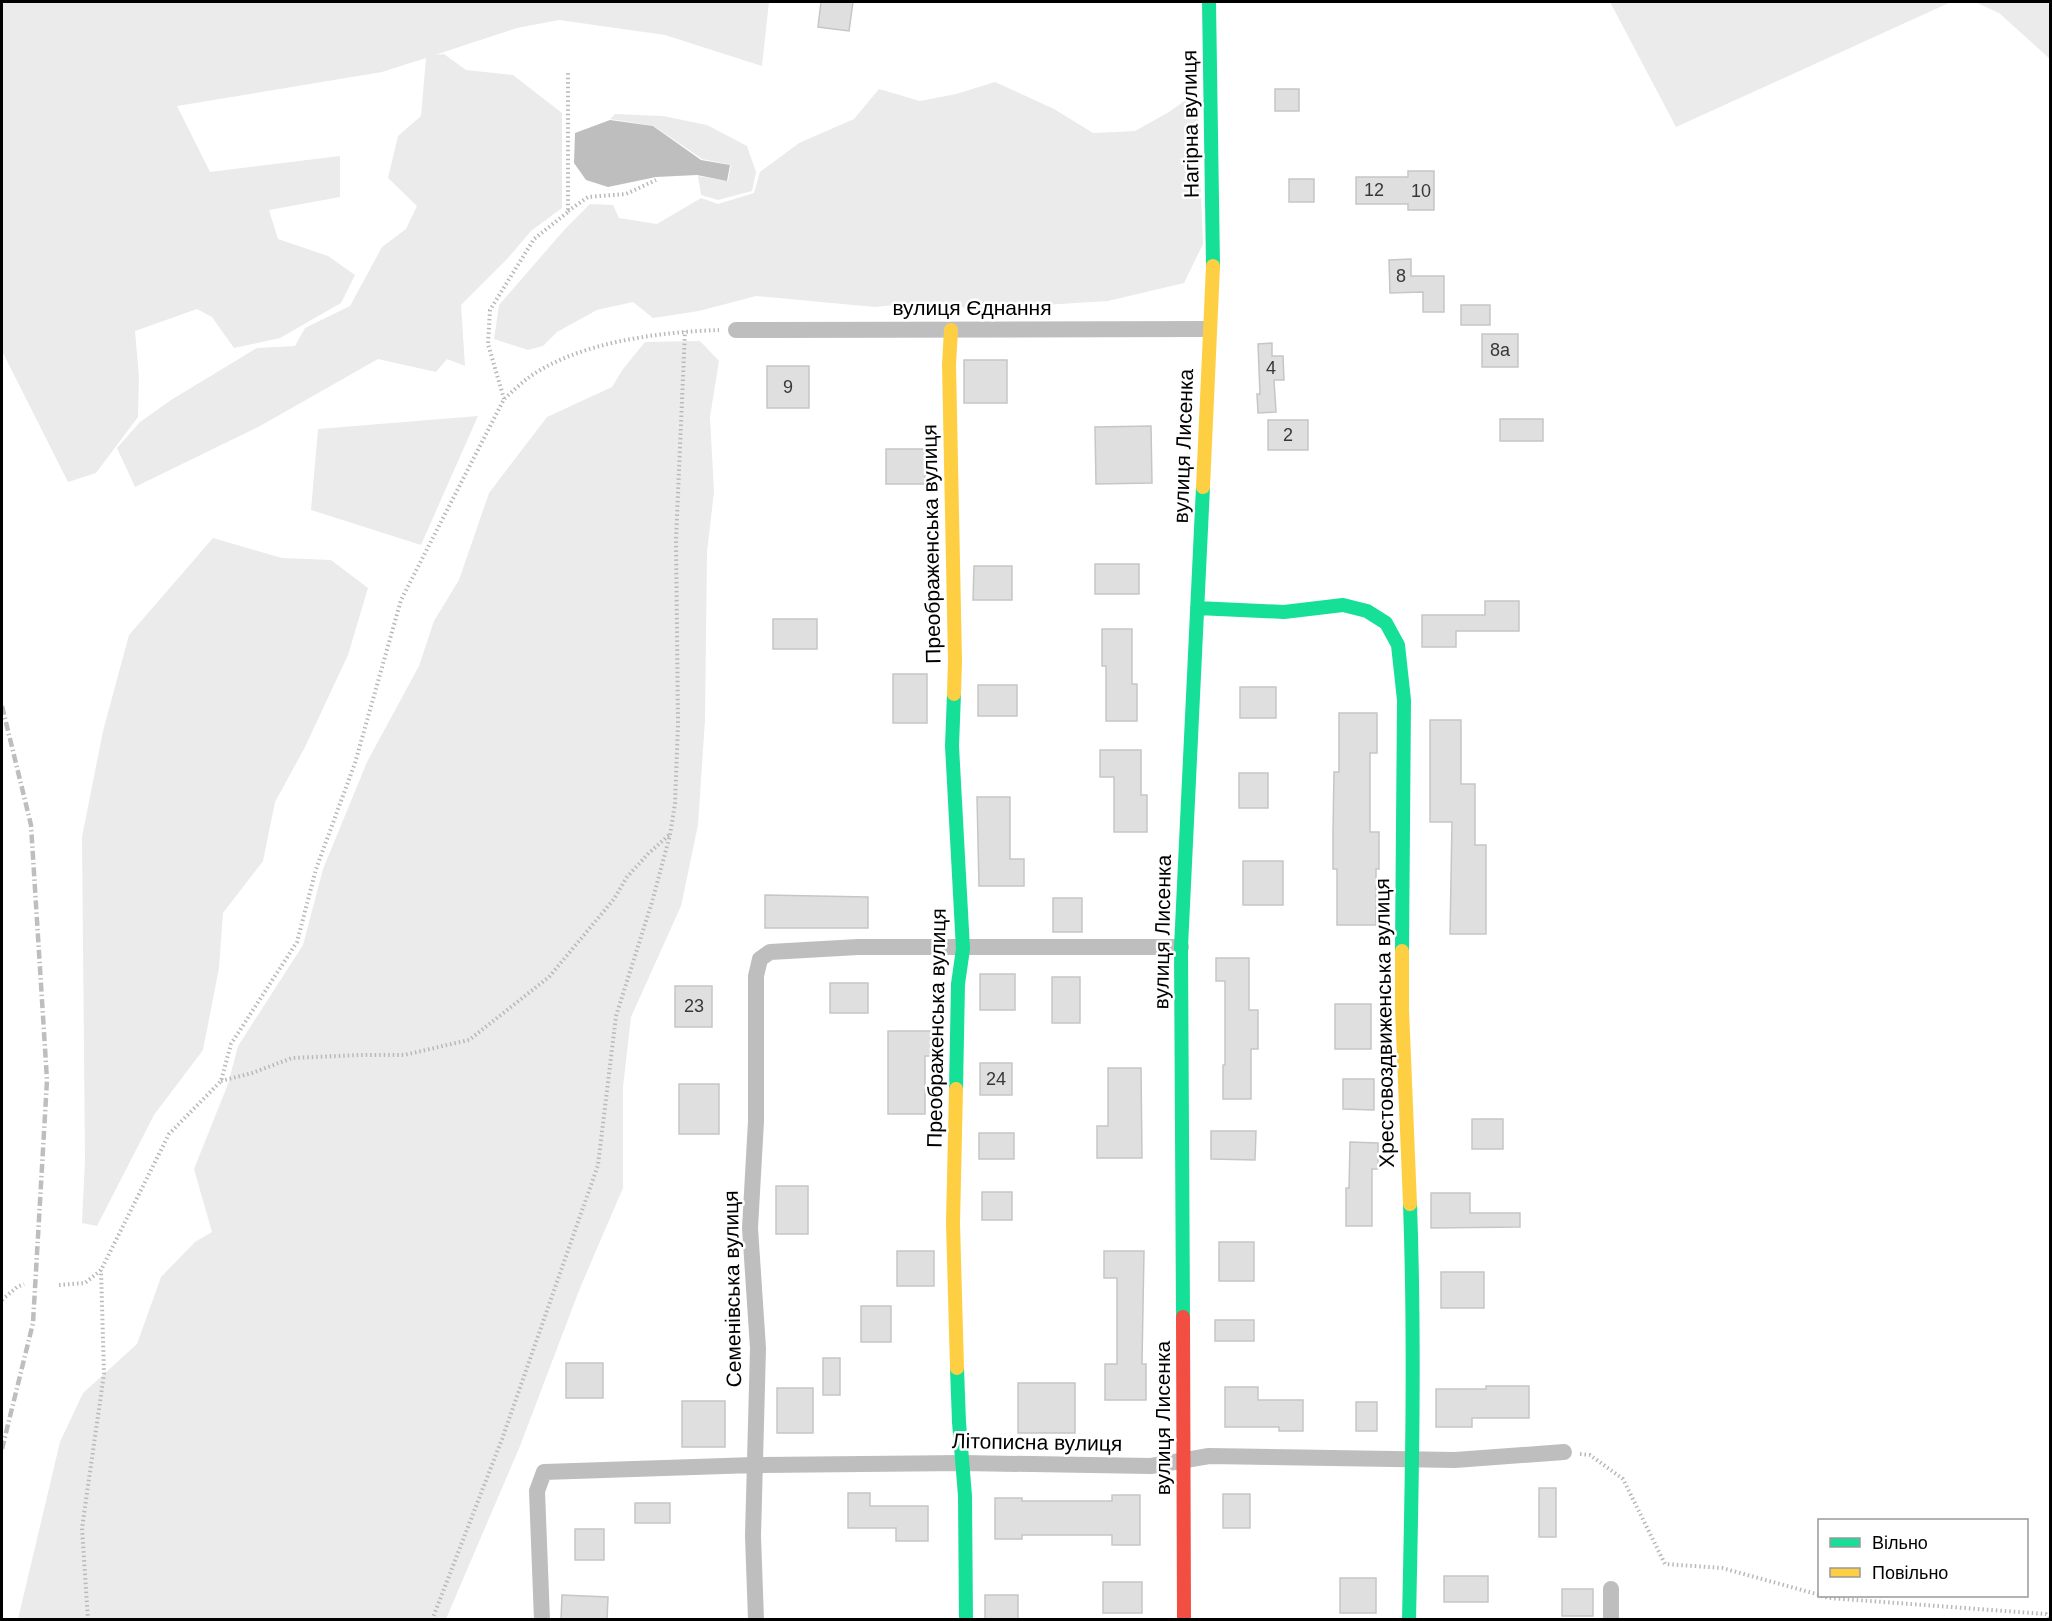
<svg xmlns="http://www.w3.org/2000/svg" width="2052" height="1621" viewBox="0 0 2052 1621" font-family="Helvetica,sans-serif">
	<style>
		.green { fill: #ebebeb }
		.water { fill: #bebebe }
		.building { fill: #dfdfdf; stroke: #c6c6c6; stroke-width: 1.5 }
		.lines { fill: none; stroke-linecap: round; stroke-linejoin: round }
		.path { stroke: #b9b9b9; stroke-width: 4; stroke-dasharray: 1.5 3; stroke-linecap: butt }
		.street { stroke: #bebebe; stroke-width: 16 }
		.fast { stroke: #16e098; stroke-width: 14 }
		.slow { stroke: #ffcf43; stroke-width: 14 }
		.jam { stroke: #f24e42; stroke-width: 14 }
		.rail { stroke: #bebebe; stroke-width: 4.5; stroke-dasharray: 9 3 1.5 3; stroke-linecap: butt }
		.labels { text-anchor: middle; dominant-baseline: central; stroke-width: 5; stroke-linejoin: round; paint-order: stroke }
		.number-label { font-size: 18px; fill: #383838 }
		.street-label { font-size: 21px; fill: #000; stroke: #fff }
	</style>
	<rect width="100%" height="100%" fill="#fff"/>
	<!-- green -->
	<path class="green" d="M2,2H769L762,66L665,35L559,20L517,28L435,55L444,54L466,70L513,75L562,113V208L531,231L508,258L461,305L465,366L447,359L436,372L378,359L260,426L135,487L117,448L140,422L171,400L257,348L295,346L305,328L350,306L382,247L406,229L417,206L388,178L398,136L421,116L426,58L382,72L177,106L210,172L340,156V197L269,210L278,239L328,256L355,275L341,303L280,338L234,348L212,317L197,309L135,331L139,377L138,417L96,473L68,482L2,351Z
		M1610,2H1951L1676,127Z
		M1975,2H2050V59L1999,13Z
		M995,82L1054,109L1093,133L1135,131L1169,112L1197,92L1203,244L1184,283L1108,301L982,309L914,303L875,307L756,296L699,311L653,318L633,302L597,310L557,332L543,346L528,350L494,339L499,305L565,229L590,204L613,205L619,218L657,224L701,198L718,204L754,193L760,172L799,143L854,119L879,89L920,101L956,94Z
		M615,114L663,116L707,125L747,146L756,172L752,191L718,200L701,195L698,176L728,181L731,165L702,159L654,126L610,119Z
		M700,341L719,361L710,417L714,492L707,552L705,720L698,825L681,906L631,1017L623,1087V1188L580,1288L520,1446L446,1619H18L60,1442L83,1393L137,1344L161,1277L195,1242L212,1232L194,1169L228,1084L238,1046L303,945L323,869L367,762L419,666L434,621L459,580L489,493L547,417L612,387L623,369L645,342Z
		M478,416L421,545L311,510L318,429Z
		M213,538L282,558L331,560L368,588L348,655L304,749L275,802L263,861L223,913L219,968L203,1050L154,1115L97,1226L82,1223L85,1160L82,837L103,731L129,635Z"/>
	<!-- water -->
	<path class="water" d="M610,120L653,126L701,160L730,165L727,181L697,175L656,177L608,187L586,180L574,163L575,133Z"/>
	<!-- building -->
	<path class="building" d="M821,2H853L849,31L818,27Z
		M1275,89H1299V111H1275Z
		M1408,171H1434V210H1408V204H1356V177H1408Z
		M1289,179H1314V202H1289Z
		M1411,259V276H1444V312H1423V292L1390,293L1389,260Z
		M1461,305H1490V325H1461Z
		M1482,334H1518V367H1482Z
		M1272,343V356H1283L1284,380H1274L1276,412L1258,413L1257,394H1260L1258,344Z
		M964,360H1007V403H964Z
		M767,366H809V408H767Z
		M1500,419H1543V441H1500Z
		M1268,420H1308V450H1268Z
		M1151,426L1152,483L1096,484L1095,427Z
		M886,449H925V484H886Z
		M1095,564H1139V594H1095Z
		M974,566H1012V600H973Z
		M1485,601H1519V631H1456V647H1422V615H1485Z
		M773,619H817V649H773Z
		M1102,629H1132V684H1137V721H1106V666H1102Z
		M893,674H927V723H893Z
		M978,685H1017V716H978Z
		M1240,687H1276V718H1240Z
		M1339,713H1377V753H1370V832H1379V869H1376V925H1337V869H1333V832L1334,772H1339Z
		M1430,720H1461V784H1475V845H1486V934H1450L1452,822H1430Z
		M1100,750H1141V795H1147V832H1114V777H1100Z
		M1239,773H1268V808H1239Z
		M977,797H1010V859H1024V886H979Z
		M1243,861H1283V905H1243Z
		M765,895L868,897V928H765Z
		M1053,898H1082V932H1053Z
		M1216,958H1249V1010H1258V1049H1251V1099H1223V1065H1225V981H1216Z
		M980,974H1015V1010H980Z
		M1052,977H1080V1023H1052Z
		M830,983H868V1013H830Z
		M675,986H712V1027H675Z
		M1335,1004H1371V1049H1335Z
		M888,1031H934V1056H925V1114H888Z
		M980,1063H1012V1095H980Z
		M1108,1068H1141L1142,1158H1097V1126H1108Z
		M1343,1079H1374V1110L1343,1109Z
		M679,1084H719V1134H679Z
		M1472,1119H1503V1149H1472Z
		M1211,1131H1256L1255,1160L1211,1159Z
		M979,1133H1014V1159H979Z
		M1350,1142L1378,1143V1169H1372V1226H1346V1188H1349Z
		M776,1186H808V1234H776Z
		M982,1192H1012V1220H982Z
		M1431,1193H1470V1213H1520V1227L1431,1228Z
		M1219,1242H1254V1281H1219Z
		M897,1251H934V1286H897Z
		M1104,1251H1144L1142,1364H1146V1400H1105V1364H1117V1278H1104Z
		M1441,1272H1484V1308H1441Z
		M861,1306H891V1342H861Z
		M1215,1320H1254V1341H1215Z
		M823,1358H840V1395H823Z
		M566,1363H603V1398H566Z
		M1018,1383H1075V1433H1018Z
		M1486,1386H1529V1418H1472V1427H1436V1389H1486Z
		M1225,1387H1258V1400H1303V1431H1279V1427H1225Z
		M777,1388H813V1433H777Z
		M682,1401H725V1447H682Z
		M1356,1402H1377V1431H1356Z
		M1539,1488H1556V1537H1539Z
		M848,1493H870V1506H928V1541H896V1528H848Z
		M1223,1494H1250V1528H1223Z
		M1112,1495H1140V1545H1112V1535H1022V1539H995V1498H1022V1501H1112Z
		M635,1503H670V1523H635Z
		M575,1529H604V1560H575Z
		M1444,1576H1488V1602H1444Z
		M1340,1578H1376V1613H1340Z
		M1103,1582H1142V1613H1103Z
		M1562,1589H1593V1616H1562Z
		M562,1595L608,1597L607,1620H561Z
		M985,1595H1018V1620H985Z"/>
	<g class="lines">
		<!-- path -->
		<path class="path" d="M568,211L588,197L626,194L656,180
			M504,399L488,344L490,310L534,239L568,212V73
			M221,1081L252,1073L292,1058L360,1055H404L469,1040L549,977L614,899L627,877L648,854L669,835
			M59,1285L85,1283L101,1270L169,1134L221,1081L231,1044L297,942L316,869L355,763L401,600L504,399C512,392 520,384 528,378C578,342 659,332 719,330
			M2,1300L17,1287L24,1284
			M1580,1454L1590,1455L1623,1479L1665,1564L1722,1568L1820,1595
			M1821,1596L1829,1598L2046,1614L2050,1619
			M88,1620L82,1528L104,1374L101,1270
			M432,1620L502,1439L598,1165L616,1016L652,902L670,835L675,803L678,724L676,540L685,331"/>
		<!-- street -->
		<path class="street" d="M736,330L1209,329
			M1611,1589V1620
			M542,1620L537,1491L544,1472L754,1465L963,1463L1151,1466L1209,1456L1455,1460L1564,1452
			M756,1620L753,1536L758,1348L750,1228L756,1121V976L760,959L770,952L858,947H1181"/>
		<!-- fast -->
		<path class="fast" d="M1209,2L1213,266
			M1197,608L1284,612L1343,605L1367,611L1386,623L1398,645L1404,700L1402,951
			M954,694L952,746L963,949L958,984L956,1089
			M1183,1317L1181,947L1203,487
			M957,1368L959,1422L965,1496L966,1620
			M1409,1620C1412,1481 1415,1343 1410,1204"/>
		<!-- slow -->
		<path class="slow" d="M951,330L949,364L955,661L954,694
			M1203,487L1213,266
			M1402,951V1009L1410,1204
			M956,1089L953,1223L957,1368"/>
		<!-- jam -->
		<path class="jam" d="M1183,1317L1184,1620"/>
		<!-- rail -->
		<path class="rail" d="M2,706L31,825L47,1080L33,1323L2,1449"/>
	</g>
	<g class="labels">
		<!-- number labels -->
		<g class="number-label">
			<text x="1374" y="190">12</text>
			<text x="1421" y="191">10</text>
			<text x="1401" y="276">8</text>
			<text x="1500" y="350">8а</text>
			<text x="1271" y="368">4</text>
			<text x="788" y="387">9</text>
			<text x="1288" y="435">2</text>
			<text x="694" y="1006">23</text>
			<text x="996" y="1079">24</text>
		</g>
		<!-- street labels -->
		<g class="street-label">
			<text transform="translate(1190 124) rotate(-91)">Нагірна вулиця</text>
			<text x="972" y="307">вулиця Єднання</text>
			<text transform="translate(1183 446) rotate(-88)">вулиця Лисенка</text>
			<text transform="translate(931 544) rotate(-91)">Преображенська вулиця</text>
			<text transform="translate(1162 932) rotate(-89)">вулиця Лисенка</text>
			<text transform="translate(1384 1023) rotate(-91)">Хрестовоздвиженська вулиця</text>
			<text transform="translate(936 1028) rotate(-89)">Преображенська вулиця</text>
			<text transform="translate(732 1289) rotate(-91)">Семенівська вулиця</text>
			<text transform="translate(1162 1418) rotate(-90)">вулиця Лисенка</text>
			<text transform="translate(1037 1442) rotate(1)">Літописна вулиця</text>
		</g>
	</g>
	<!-- border -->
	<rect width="2052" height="1621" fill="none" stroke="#000000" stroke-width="6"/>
	<!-- legend -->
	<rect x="1818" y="1519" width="210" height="78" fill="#ffffff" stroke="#999999" stroke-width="1.5"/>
	<rect x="1830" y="1538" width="30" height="9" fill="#16e098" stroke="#999999" stroke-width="1.5"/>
	<text x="1872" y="1549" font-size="18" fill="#000000">Вільно</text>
	<rect x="1830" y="1568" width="30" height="9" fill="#ffcf43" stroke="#999999" stroke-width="1.5"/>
	<text x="1872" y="1579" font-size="18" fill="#000000">Повільно</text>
</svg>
